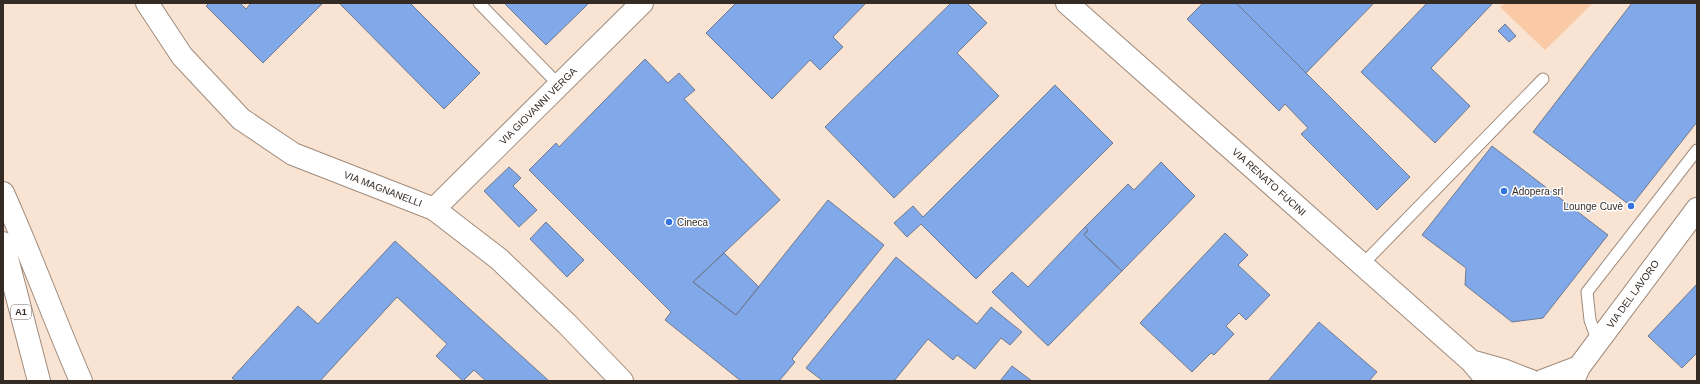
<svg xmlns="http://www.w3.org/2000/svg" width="1700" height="384" viewBox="0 0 1700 384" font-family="Arial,sans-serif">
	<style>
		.green { fill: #f9caa5 }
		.building { fill: #81a8e9; stroke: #6f7a8e }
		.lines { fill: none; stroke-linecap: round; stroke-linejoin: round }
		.service-casing { stroke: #a08c7d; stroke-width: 13 }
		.minor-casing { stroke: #a08c7d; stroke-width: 24 }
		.motorway-casing { stroke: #a08c7d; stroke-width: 24 }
		.service { stroke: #fff; stroke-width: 11 }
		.minor { stroke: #fff; stroke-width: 22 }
		.motorway { stroke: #fff; stroke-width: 22 }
		.poi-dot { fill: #3372e0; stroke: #fff; stroke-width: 1.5 }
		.labels { text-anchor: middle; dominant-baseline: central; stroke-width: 3; stroke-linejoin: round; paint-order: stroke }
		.shield { fill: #fff; stroke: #716b66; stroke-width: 1 }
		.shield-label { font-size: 9px; font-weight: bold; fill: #342b25 }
		.street-label { font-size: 10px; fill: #342b25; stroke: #fff }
		.poi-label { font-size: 10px; fill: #342b25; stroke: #fff; text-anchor: start }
	</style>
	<rect width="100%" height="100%" fill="#f9e3d2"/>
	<!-- green -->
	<path class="green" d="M1504,3H1593L1545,50L1500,7Z"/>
	<!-- building -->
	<path class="building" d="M209,3H240L246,9L251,3H323L263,63L206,6Z
		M339,3H410L480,73L444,109Z
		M504,3H589L546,45Z
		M736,3H866L833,37L843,47L820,70L810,60L772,99L706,33Z
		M951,3H967L987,23L957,53L999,96L894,198L825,127Z
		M1203,3H1236L1410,177L1377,210L1301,134L1308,128L1285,104L1279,111L1187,19Z
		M1236,3H1374L1306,73Z
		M1427,3H1493L1431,68L1470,106L1435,143L1361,72Z
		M1632,3H1697V122L1631,206L1533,132Z
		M1505,24L1516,36L1509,42L1498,31Z
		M645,59L668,83L679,73L695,90L684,99L780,200L693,282L736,315L828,200L884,245L792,359L795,362L779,381H741L665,320L671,312L529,170L556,143L559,147Z
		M1055,85L1113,143L976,279L921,224L907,237L894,223L913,206L923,217Z
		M1492,146L1608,235L1543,318L1512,322L1465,285L1466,268L1422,235Z
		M1161,162L1195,196L1122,271L1084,235L1088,230L1085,227L1128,184L1134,190Z
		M509,167L521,178L513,186L537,210L519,227L484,191Z
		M546,222L584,260L567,277L530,239Z
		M1085,227L1088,230L1084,235L1122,271L1048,346L992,292L1012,272L1028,287Z
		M1225,233L1248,255L1238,265L1270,295L1246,320L1239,313L1226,326L1234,334L1214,355L1211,353L1192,372L1140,323Z
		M395,241L549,381H486L474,370L463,381L436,356L447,344L397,297L320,381H236L232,378L298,306L318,324Z
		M724,253L759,287L736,315L693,282Z
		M896,257L977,324L991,307L1022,332L1010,345L1001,338L975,369L957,355L953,360L928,339L894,381H823L806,368Z
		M1697,284V353L1682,368L1648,336Z
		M1319,322L1377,372L1369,381H1268Z
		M1012,366L1032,381H1000Z"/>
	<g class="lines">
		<defs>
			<path id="service" d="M479,3L559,85
				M1362,265L1543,79
				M1598,342L1590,320L1587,292L1697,150"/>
			<path id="minor" d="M147,3L182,56L241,119L293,154L434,209L499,259L567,324L622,381
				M1067,3L1471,361L1488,381
				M434,209L642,3
				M1471,361L1503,370L1531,381
				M1542,381L1579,367
				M1573,381L1579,367L1697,209"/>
			<path id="motorway" d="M3,193C31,255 54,319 81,381
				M3,243L39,381"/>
		</defs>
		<!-- service casing -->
		<use href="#service" class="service-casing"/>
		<!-- minor casing -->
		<use href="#minor" class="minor-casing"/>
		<!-- motorway casing -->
		<use href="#motorway" class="motorway-casing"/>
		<!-- service -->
		<use href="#service" class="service"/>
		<!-- minor -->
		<use href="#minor" class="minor"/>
		<!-- motorway -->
		<use href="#motorway" class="motorway"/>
	</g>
	<!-- markers -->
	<g class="poi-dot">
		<circle cx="1504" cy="191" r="4"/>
		<circle cx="1631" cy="206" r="4"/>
		<circle cx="669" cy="222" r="4"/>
	</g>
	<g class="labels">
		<!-- shield labels -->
		<rect class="shield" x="11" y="305" width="20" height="14" rx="3"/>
		<g class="shield-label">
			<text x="21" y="312">A1</text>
		</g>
		<!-- street labels -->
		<g class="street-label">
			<text transform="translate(538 106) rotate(-45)">VIA GIOVANNI VERGA</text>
			<text transform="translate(1269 182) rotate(42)">VIA RENATO FUCINI</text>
			<text transform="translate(383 189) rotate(21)">VIA MAGNANELLI</text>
			<text transform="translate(1633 294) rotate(-54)">VIA DEL LAVORO</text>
		</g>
		<!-- poi labels -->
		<g class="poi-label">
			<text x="1512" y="191">Adopera srl</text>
			<text x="1623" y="206" text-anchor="end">Lounge Cuvè</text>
			<text x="677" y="222">Cineca</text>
		</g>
	</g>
	<!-- border -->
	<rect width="1700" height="384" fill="none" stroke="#342b25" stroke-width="8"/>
</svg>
